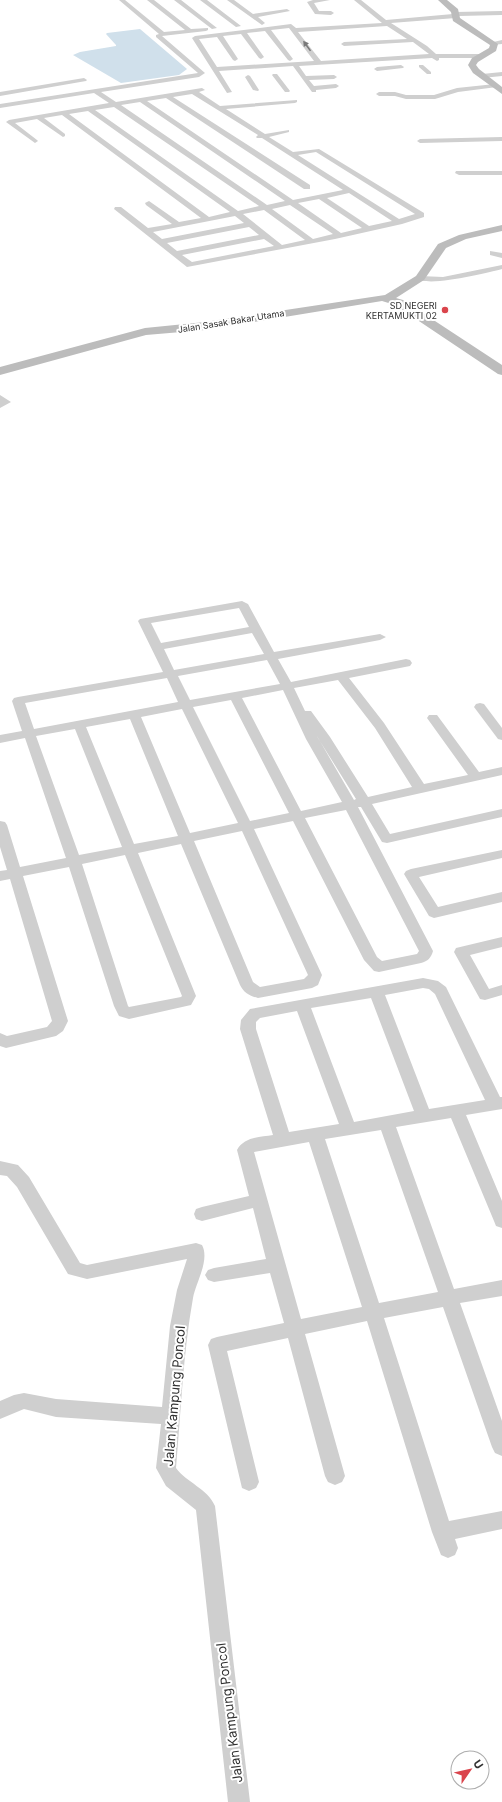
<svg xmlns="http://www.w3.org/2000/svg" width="502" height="1802" viewBox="0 0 502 1802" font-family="Inter,sans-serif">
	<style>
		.water { fill: #d0e0eb }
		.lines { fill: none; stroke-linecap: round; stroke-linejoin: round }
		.street { fill: #cfcfcf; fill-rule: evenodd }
		.secondary { fill: #bcbcbc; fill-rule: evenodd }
		.oneway { fill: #797979 }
		.poi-dot { fill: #da444c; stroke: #fff; stroke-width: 1.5 }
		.labels { text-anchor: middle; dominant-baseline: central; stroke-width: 4; stroke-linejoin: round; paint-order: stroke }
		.far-poi-label { font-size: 9px; fill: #323232; stroke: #fff; text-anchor: end }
		.far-street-label { font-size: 9px; fill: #323232; stroke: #fff }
		.near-street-label { font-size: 13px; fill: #323232; stroke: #fff }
	</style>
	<rect width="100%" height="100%" fill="#fff"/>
	<!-- water -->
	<path class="water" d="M140,29L187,69L179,75L121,83L73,55L80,52L116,46V45L106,34L107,33Z"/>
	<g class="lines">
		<!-- street -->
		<path class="street" d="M119,0H125L164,32L185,30L147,0H154L191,29L208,28V30L206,31L162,36L205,73L199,77L101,92L116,102L202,88L205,90L199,92L220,106L297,100V102L295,103L226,109L265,134L289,130V132L269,137L293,152L319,149L424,213V217L402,224L335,239L187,267L114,209L115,207H121L148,228L172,224L146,205L145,203L149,201L179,222L201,218L62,115L44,118L65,134V136L63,137L37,119L15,123L37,140L38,141L35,143L6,122L9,120L109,103L94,93L0,108V104L198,73L156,37V35L159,34ZM192,94L258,135L256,137L257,138H262L343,190L293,200L147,101L166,98L304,189H310V185L173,97ZM140,102L285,201L267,205L121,105ZM114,107L259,206L238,211L95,110ZM88,111L230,212L209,217L69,114ZM316,152L415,214L399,219L298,155ZM349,193L392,221L369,226L327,198ZM319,199L362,228L341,233L298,203ZM290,205L333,234L313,239L272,209ZM264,210L305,240L282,245L243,214ZM235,216L244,223L162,239L153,232ZM249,227L259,235L177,251L167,243ZM264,239L274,246L192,262L182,255Z
			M174,0H181L217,28L212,29Z
			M200,0H207L241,26L236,27Z
			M227,0H234L253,14L287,9L290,11L258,17L265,23L262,25Z
			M313,0H330L314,3L319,11H331L334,13L331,15L315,14L307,2Z
			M354,0H361L386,20L453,14L456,12L502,11V15L459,16L456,18L391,23L427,46L436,54H482L485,56L482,58H439V60L437,61L432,58L299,66L306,76L334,75L337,77L334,79L309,80L314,86L336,84L339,86L336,88L316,90V92H312L293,66L219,71L232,92L227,93L192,38L195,36L291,24L296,28L382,23ZM387,26L407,39L344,42L341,44L344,46L413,42L429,54L321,61L298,32ZM289,28L314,61L217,67L199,39L217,37L233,60L235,61L238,59L223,36L241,34L259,58L261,59L264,57L247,33L265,31L288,60L290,61L293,59L271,30Z
			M502,40V44L492,45L489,43Z
			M401,65L404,67L403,68L377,71L374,69L377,67Z
			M419,65H423L431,72V74H427L419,67Z
			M502,72V76L482,78L479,76L482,74Z
			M273,74H277L290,91L289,92H285L272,75Z
			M248,75L250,76L259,90L258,91L253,90L245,77Z
			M84,78L87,80L86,81L0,96V92Z
			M495,84L498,86L497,87L458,92L435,99H406L395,96H379L376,94L379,92H395L406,95H434L457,88Z
			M502,137V141L420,143L417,141L420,139Z
			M456,171H502V175H459L455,173Z
			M490,251L502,253V258L490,255Z
			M502,265V269C486,273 427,288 416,278L420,276L443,277Z
			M0,395L11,402L0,408Z
			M242,601L248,604L274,652L380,634L386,637L380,640L278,659L291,682L406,659L410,660L412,663L410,666L349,678L384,723L424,784L468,775L427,718L429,715H437L479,772L502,767V775L372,804L390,834L502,809V817L387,843L382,842L361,807H358L433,951C431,958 428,961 421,963L379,972L374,971L364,960L293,821L254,829L322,975L318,985L312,988L258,998C250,996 244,993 240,985L181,844L138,853L196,996L191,1005L129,1019L119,1016L114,1006L69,867L23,876L68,1021L63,1031L56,1036L6,1048L0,1046V1033L7,1036L47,1027L52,1021L10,879L0,881V871L7,870L0,847V821L5,822L7,825L20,867L66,858L25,738L0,743V735L22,731L12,701L14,698L18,697L163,672L138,621L140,619ZM239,608L249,627L161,643L151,623ZM252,633L264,654L174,670L164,649ZM267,660L280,684L190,700L178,676ZM167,678L178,702L34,729L25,703ZM338,680L375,728L412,787L368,797L330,737L311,711H305L294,688ZM283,690L306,739L342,802L301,811L242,698ZM231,700L289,813L250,821L193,707ZM182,709L238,823L190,833L141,717ZM130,719L178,836L134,844L86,727ZM75,729L122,847L79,855L36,736ZM317,736L318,738L356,799L354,800ZM346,810L419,951L417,954L382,961L377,957L305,818ZM242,831L308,975L304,979L260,987L253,982L194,841ZM125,855L182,996L181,997L129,1007L128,1006L82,864Z
			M480,703L484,704L502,728V740L498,739L474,707L476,704Z
			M502,850V858L419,877L438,907L502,892V902L434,918L429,916L404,874L406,871L411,869Z
			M502,937V947L470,955L489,989L502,985V995L485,1000L480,999L454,952L456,948Z
			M423,978L438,981L446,987L500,1097H502V1109L466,1115L502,1201V1228L496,1226L494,1221L451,1118L396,1127L454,1289L502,1280V1296L460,1303L502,1421V1456L495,1453L492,1447L443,1307L384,1318L449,1521L502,1511V1529L455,1539L458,1548L455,1555L448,1558L441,1555L432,1532L367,1321L305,1334L345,1476L342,1482L335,1485L328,1482L325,1476L288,1338L227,1351L259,1482L256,1488L249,1491L242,1488L208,1345L211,1339L217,1337L284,1323L270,1273L214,1282L208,1280L205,1275L208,1270L214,1268L266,1259L253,1208L202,1221L196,1219L194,1214L196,1209L202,1207L249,1196L237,1150C244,1137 260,1137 273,1135L240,1029L241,1020L250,1009ZM423,988L429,989L435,994L485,1100L429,1109L385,995ZM371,998L414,1111L354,1122L311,1008ZM297,1011L339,1124L289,1132L256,1029V1022L260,1018ZM381,1130L438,1292L379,1303L325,1139ZM309,1142L362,1307L301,1319L254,1152Z
			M0,1161L18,1165L29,1177L80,1263L87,1265L196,1243L202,1245C210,1260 196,1282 193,1298C183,1354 181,1411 176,1468C187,1483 207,1488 215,1506L250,1802H228L196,1510L166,1486L156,1468L161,1424L56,1417L24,1409L0,1419V1401L14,1395L24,1393L56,1399L162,1407L170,1326L177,1290L187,1259L87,1279L68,1274L17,1187L7,1176L0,1175Z"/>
		<!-- secondary -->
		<path class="secondary" d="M438,0H447L458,9L460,18L498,44L496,51L478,62L476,65L479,69L502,87V94L473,73L468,65L472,58L489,48L490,45L453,21L451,12Z
			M502,225V231L466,239L446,248L424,280L396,298L403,300L502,365V375L498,374L395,305L382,301L205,330L146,335L0,375V367L145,328L205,322L385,295L416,276L438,244L459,235Z"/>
	</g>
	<!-- one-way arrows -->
	<defs><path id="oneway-solid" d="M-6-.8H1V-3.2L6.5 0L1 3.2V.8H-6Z"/></defs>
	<use class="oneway" href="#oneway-solid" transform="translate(307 46) rotate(-126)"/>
	<!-- markers -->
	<circle class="poi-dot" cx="445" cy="310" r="4"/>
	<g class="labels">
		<!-- far-poi labels -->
		<g class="far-poi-label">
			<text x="437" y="305">SD NEGERI<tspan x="437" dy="10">KERTAMUKTI 02</tspan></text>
		</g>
		<!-- far-street labels -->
		<g class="far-street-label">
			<text transform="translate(231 321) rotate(-9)">Jalan Sasak Bakar Utama</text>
		</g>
		<!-- near-street labels -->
		<g class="near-street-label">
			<text transform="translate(174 1396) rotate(-85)">Jalan Kampung Poncol</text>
			<text transform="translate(229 1713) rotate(-97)">Jalan Kampung Poncol</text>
		</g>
	</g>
	<!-- north arrow -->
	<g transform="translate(470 1770) rotate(56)"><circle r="19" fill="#ffffff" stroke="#adadad"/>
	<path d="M0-3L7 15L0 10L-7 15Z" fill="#da444c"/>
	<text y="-6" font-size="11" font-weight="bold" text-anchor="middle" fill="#323232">U</text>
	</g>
</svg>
